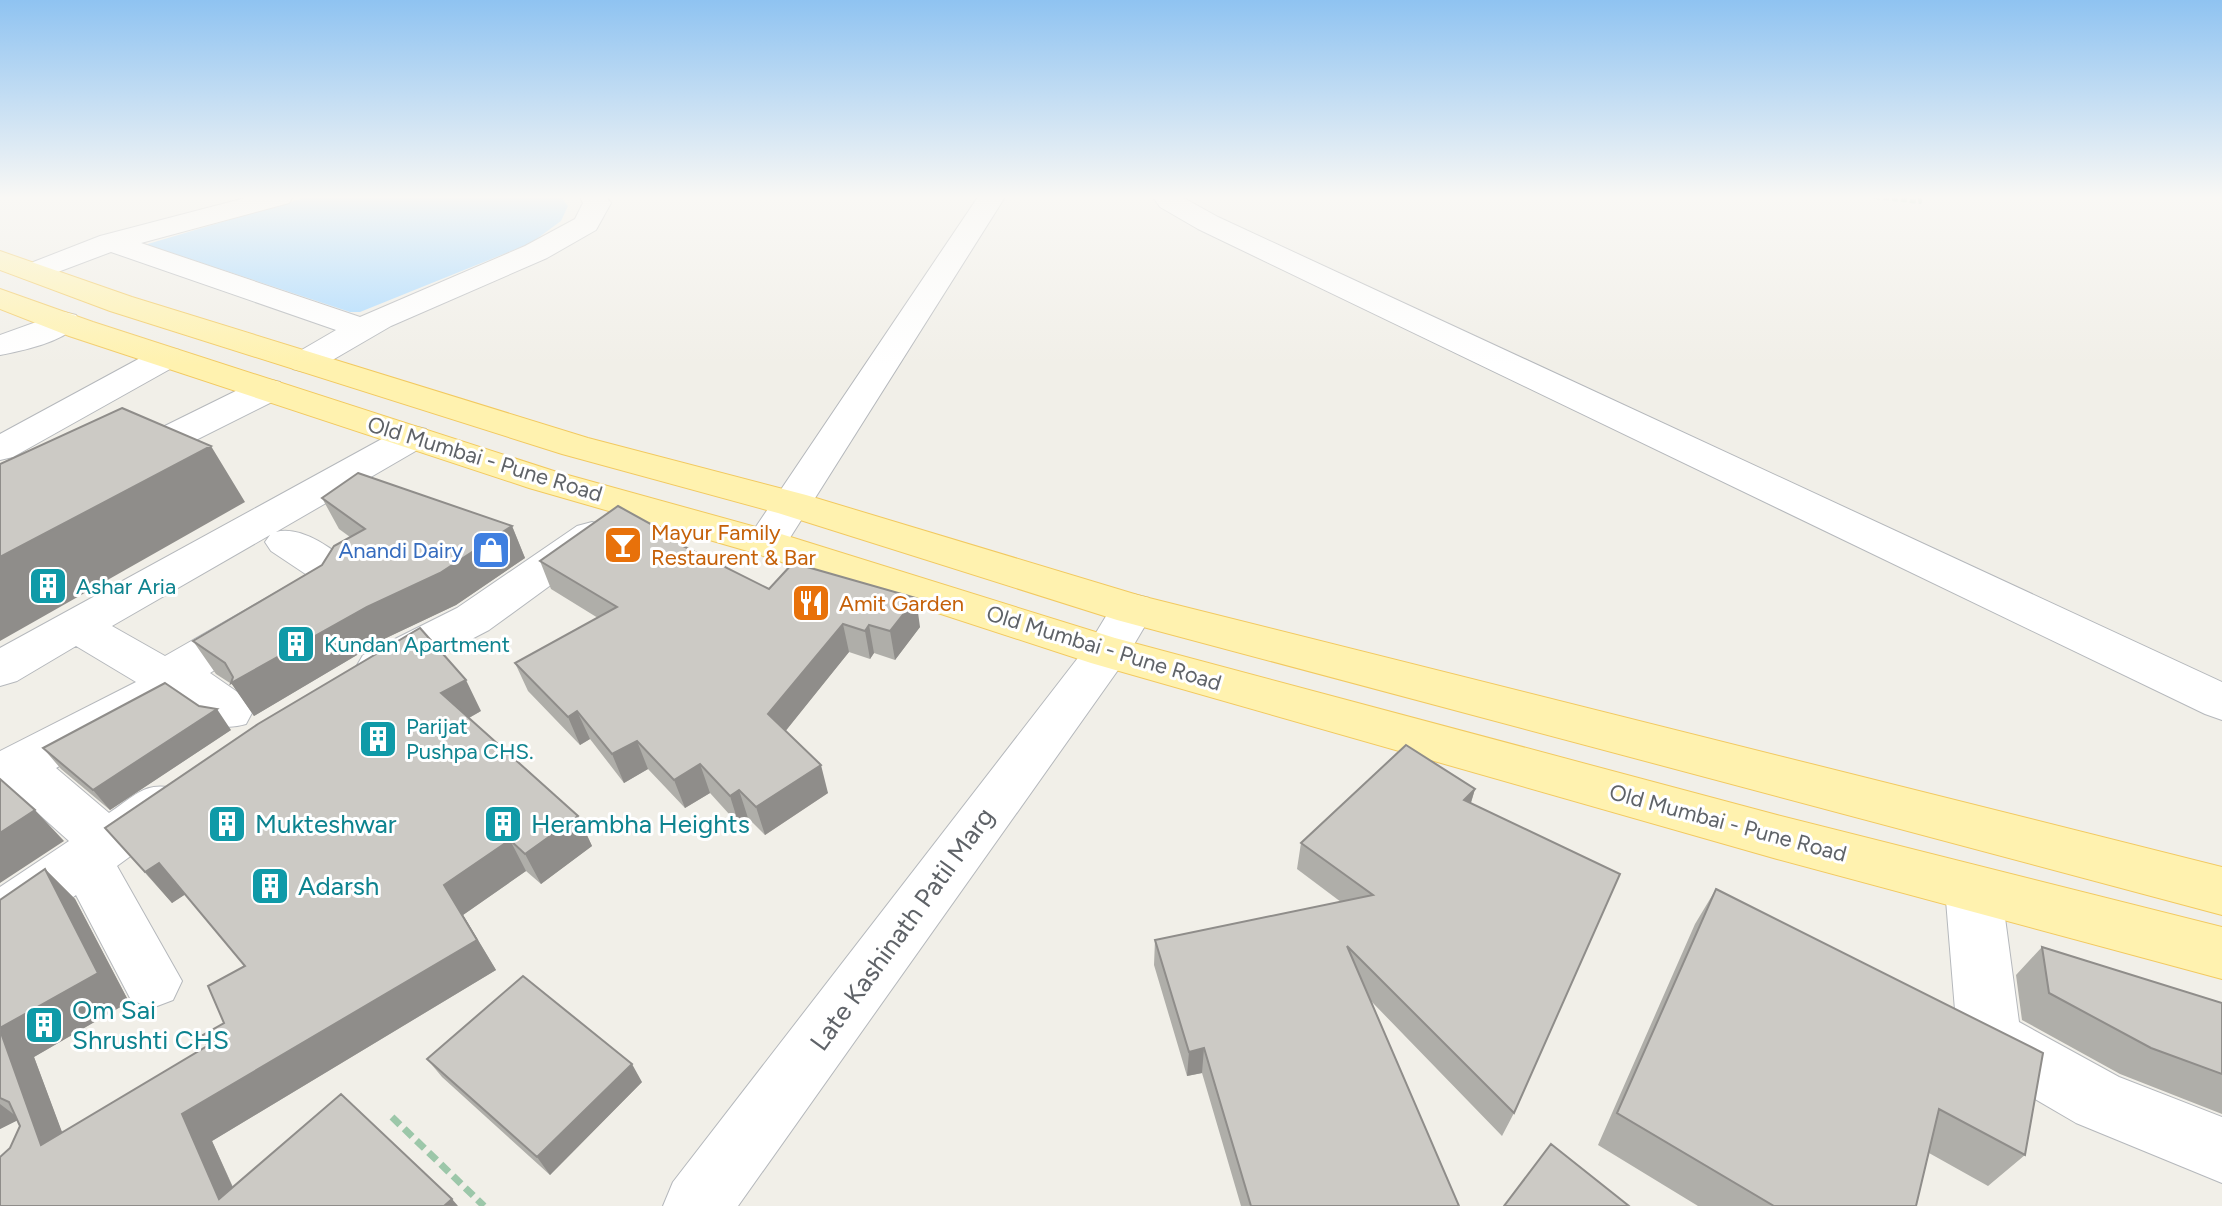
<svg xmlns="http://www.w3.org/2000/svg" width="2222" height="1206" viewBox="0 0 2222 1206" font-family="Figtree,sans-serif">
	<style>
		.water { fill: #aadaff }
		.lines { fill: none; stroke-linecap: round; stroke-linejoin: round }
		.minor-casing { stroke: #b5b8bc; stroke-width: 2 }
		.major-casing { stroke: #f2c960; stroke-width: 2 }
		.path-far1 { stroke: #9cc7a9; stroke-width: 4; stroke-dasharray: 6 3; stroke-linecap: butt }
		.path { stroke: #9cc7a9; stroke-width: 7; stroke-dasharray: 11 6; stroke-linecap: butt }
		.minor { fill: #fff; fill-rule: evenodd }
		.major { fill: #fff2af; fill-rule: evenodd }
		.wall { fill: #afaea9 }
		.shaded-wall { fill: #8f8d8a }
		.building { fill: #cccac5; stroke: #8f8d8a; stroke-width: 2 }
		.labels { text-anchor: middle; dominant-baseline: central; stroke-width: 6; stroke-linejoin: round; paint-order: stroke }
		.street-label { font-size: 22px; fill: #5f6368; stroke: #fff }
		.food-label { font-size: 22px; fill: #c56008; stroke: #fff; text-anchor: start }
		.shop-label { font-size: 22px; fill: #366cbe; stroke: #fff; text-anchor: end }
		.culture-label { font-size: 22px; fill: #0d838f; stroke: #fff; text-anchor: start }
		.near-culture-label { font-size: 26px; fill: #0d838f; stroke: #fff; text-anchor: start }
		.near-street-label { font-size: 26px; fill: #5f6368; stroke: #fff }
	</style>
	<rect width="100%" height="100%" fill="#f1efe8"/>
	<!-- water -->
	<path class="water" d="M307,197H561L568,206L561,221L531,243L360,312H350L169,252L160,254L141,246Z"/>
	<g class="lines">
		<defs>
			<path id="minor" d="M249,197H293L289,203L141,243L360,317L525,246L575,219L583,203L580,197H606L611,203L596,230L547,258L391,326L317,369L305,372L293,369L288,362L293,355L336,330L111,252L34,281L23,278L19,272L23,266L100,236Z
				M978,197H1005L781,552L766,556L751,552L745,543Z
				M1153,197H1182L1218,217L2222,682V720L2205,714L1198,229L1160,207Z
				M64,312L76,315L80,322C67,341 22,351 0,355V335Z
				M167,347L179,350L184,357L179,364L13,457L0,460V434L155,350Z
				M267,379L280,382L285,390L280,398L140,468L126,471L112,468L107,460L112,452L254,382Z
				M413,426L426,429L432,437L426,445L276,532C300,525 339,550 352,570L339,594L210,673L246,698L253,711L246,724C205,736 209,705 180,700L56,768L109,813C136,795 147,779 180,790L188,805L180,820L117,866L182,981L173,1000L152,1008L131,1000L76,895L20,935L0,942V887L69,841L13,791L0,795V751L136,682L76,646L17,681L0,686V648L400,429ZM270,535L265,542L271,551L307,575L165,656L112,626Z
				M592,522L607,526L613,535L607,544L489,630L395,679L379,684L363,679L356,667L363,655L457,608L577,526Z
				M1133,594L1149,598L1155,609L1123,663L738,1206H663L673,1182L1091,641L1117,598Z
				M1973,865L1993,871L2001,888L2019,1022L2119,1077L2222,1117V1183L2076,1123L1975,1064L1956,1022L1945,888L1953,871Z"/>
			<path id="major" d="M0,251L132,297L588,438L806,495L1141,596L2222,867V915L1117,620L778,513L562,454L110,311L0,270Z
				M0,289L93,322L557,472L781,534L1115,638L1777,815L2222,927V979L1777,859L1091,663L751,552L529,488L69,336L0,309Z"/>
		</defs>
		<!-- minor casing -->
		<use href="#minor" class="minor-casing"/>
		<!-- major casing -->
		<use href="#major" class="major-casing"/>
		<!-- path-far1 -->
		<path class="path-far1" d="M1874,197L1920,202V197"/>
		<!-- path -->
		<path class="path" d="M392,1117L484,1206"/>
		<!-- minor -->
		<use href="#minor" class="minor"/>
		<!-- major -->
		<use href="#major" class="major"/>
	</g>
	<!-- wall -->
	<path class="wall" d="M322,498L512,526L525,558L456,605L384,639L254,716L233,685L216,674L193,641L322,565L350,537L339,529Z
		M687,548L769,589L920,627L895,660L874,653L870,659L849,652L785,731L828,793L765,835L748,818L739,825L710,793L685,808L648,769L624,783L590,739L580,745L528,691L515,663L598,618L551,589L540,561Z
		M481,711L469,718L578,816L592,846L541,884L526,871L463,915L496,970L212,1141L233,1187L0,1206L10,1148L20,1126L18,1120L0,1129V900L45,869L75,899L129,1002L34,1057L62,1133L207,1046L224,1023L245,966L185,894L172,903L105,828Z
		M231,730L110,810L61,769L43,748Z
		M1475,789L1471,803L1514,1113L1502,1136L1371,1001L1459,1206H1241L1202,1073L1187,1076L1154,965L1155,940L1341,902L1297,869L1301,843Z
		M1716,889L2025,1155L1988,1186L1929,1153L1916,1206H1698L1598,1145L1695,924Z
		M2042,947L2222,1003V1114L2120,1074L2022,1020L2016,975Z
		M427,1059L642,1082L550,1175L442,1077Z"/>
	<!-- shaded-wall -->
	<path class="shaded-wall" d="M211,446L245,502L0,641V557Z
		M512,526L525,558L456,605L384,639L254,716L231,683Z
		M916,598L920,627L895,660L890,631Z
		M843,624L849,652L776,743L768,714Z
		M869,625L874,653L870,659L865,631Z
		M466,680L481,711L458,724L441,693Z
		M217,709L231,730L110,810L93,790Z
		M577,711L590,739L580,745L568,717Z
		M637,741L648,769L624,783L612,754Z
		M700,764L710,793L685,808L674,780Z
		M821,765L828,793L765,835L756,807Z
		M1475,789L1467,815L1464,800Z
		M739,790L748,818L739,825L730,796Z
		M35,810L64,841L0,883V833Z
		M578,816L592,846L541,884L525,854Z
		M510,840L526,871L463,915L496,970L212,1141L241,1206L219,1199L182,1114L444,885Z
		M159,863L186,894L172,903L145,872Z
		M45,869L75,899L129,1002L34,1057L77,1172L41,1145L0,1030Z
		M1204,1048L1202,1073L1187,1076L1189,1052Z
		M632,1064L642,1082L550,1175L537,1157Z
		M0,1104L20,1119L0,1129Z
		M452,1199L458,1206H444Z"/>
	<!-- building -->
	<path class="building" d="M122,408L211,446L0,557V464Z
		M358,473L512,526L440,573L367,607L231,683L233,677L225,663L193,641L322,565L334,546L365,529L322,498Z
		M618,506L685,543L681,545L769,589L793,563L916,598L890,631L869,625L865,631L843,624L768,714L821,765L756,807L739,790L730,796L700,764L674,780L637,741L612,754L577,711L568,717L515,663L617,607L540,561Z
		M420,628L466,680L441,693L578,816L525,854L510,840L444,885L477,940L182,1114L219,1199L341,1094L452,1199L444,1206H0V1157L10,1148L20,1126L9,1102L0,1098V1030L41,1145L207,1046L203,1035L224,1023L208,986L245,966L159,863L145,872L105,828L258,724Z
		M165,683L199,706L217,709L93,790L43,748Z
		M1406,745L1475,789L1464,800L1620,874L1514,1113L1347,946L1459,1206H1251L1204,1048L1189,1052L1155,940L1373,895L1301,843Z
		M0,779L35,810L0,833Z
		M45,869L98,973L0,1028V900Z
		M1716,889L2043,1053L2025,1155L1939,1109L1916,1206H1774L1617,1113Z
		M2042,947L2222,1003V1074L2151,1048L2049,993Z
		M523,976L632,1064L537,1157L427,1059Z
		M1551,1144L1629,1206H1504Z"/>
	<!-- sky -->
	<linearGradient id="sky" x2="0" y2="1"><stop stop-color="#8fc3f1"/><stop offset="0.54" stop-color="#f9f8f5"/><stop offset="1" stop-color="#f9f8f5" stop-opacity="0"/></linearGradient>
	<rect width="2222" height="365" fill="url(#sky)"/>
	<!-- icons -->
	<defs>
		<symbol id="bar-square" viewBox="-11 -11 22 22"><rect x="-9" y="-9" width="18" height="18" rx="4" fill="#e8710a" stroke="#fff"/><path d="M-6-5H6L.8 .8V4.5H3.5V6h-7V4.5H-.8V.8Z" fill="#fff"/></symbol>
		<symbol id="shop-square" viewBox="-11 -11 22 22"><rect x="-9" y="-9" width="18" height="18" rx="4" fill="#3f7fe0" stroke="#fff"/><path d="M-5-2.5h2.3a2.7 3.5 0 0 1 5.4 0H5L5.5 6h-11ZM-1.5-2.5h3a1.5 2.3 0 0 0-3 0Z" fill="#fff"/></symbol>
		<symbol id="building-square" viewBox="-11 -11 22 22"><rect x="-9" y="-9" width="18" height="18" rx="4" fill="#0f9aa8" stroke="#fff"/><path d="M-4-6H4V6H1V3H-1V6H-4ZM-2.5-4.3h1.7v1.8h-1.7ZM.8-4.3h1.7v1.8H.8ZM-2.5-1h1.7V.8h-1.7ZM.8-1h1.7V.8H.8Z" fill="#fff"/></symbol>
		<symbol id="restaurant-square" viewBox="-11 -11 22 22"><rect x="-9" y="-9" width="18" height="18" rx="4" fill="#e8710a" stroke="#fff"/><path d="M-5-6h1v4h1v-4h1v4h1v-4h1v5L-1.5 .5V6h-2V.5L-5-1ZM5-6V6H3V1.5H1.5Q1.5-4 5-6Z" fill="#fff"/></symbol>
	</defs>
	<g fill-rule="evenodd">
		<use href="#bar-square" x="601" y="523" width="44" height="44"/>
		<use href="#shop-square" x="469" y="528" width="44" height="44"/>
		<use href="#building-square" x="26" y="564" width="44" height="44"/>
		<use href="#restaurant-square" x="789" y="581" width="44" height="44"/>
		<use href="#building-square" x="274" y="622" width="44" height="44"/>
		<use href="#building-square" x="356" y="717" width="44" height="44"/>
		<use href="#building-square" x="205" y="802" width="44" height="44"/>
		<use href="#building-square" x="481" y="802" width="44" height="44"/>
		<use href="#building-square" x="248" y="864" width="44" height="44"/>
		<use href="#building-square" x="22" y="1003" width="44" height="44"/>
	</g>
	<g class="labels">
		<!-- street labels -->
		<g class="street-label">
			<text transform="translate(485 459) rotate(17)">Old Mumbai - Pune Road</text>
			<text transform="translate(1104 648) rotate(17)">Old Mumbai - Pune Road</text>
			<text transform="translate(1728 823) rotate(15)">Old Mumbai - Pune Road</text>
		</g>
		<!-- food labels -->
		<g class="food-label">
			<text x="651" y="532">Mayur Family<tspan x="651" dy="25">Restaurent &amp; Bar</tspan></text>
			<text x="839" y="603">Amit Garden</text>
		</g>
		<!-- shop labels -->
		<g class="shop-label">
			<text x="463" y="550">Anandi Dairy</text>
		</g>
		<!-- culture labels -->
		<g class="culture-label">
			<text x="76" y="586">Ashar Aria</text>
			<text x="324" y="644">Kundan Apartment</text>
			<text x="406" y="726">Parijat<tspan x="406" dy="25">Pushpa CHS.</tspan></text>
		</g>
		<!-- near-culture labels -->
		<g class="near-culture-label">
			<text x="255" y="824">Mukteshwar</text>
			<text x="531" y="824">Herambha Heights</text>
			<text x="298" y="886">Adarsh</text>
			<text x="72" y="1010">Om Sai<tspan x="72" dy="30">Shrushti CHS</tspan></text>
		</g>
		<!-- near-street labels -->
		<g class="near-street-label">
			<text transform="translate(902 929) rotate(-54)">Late Kashinath Patil Marg</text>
		</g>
	</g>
</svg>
